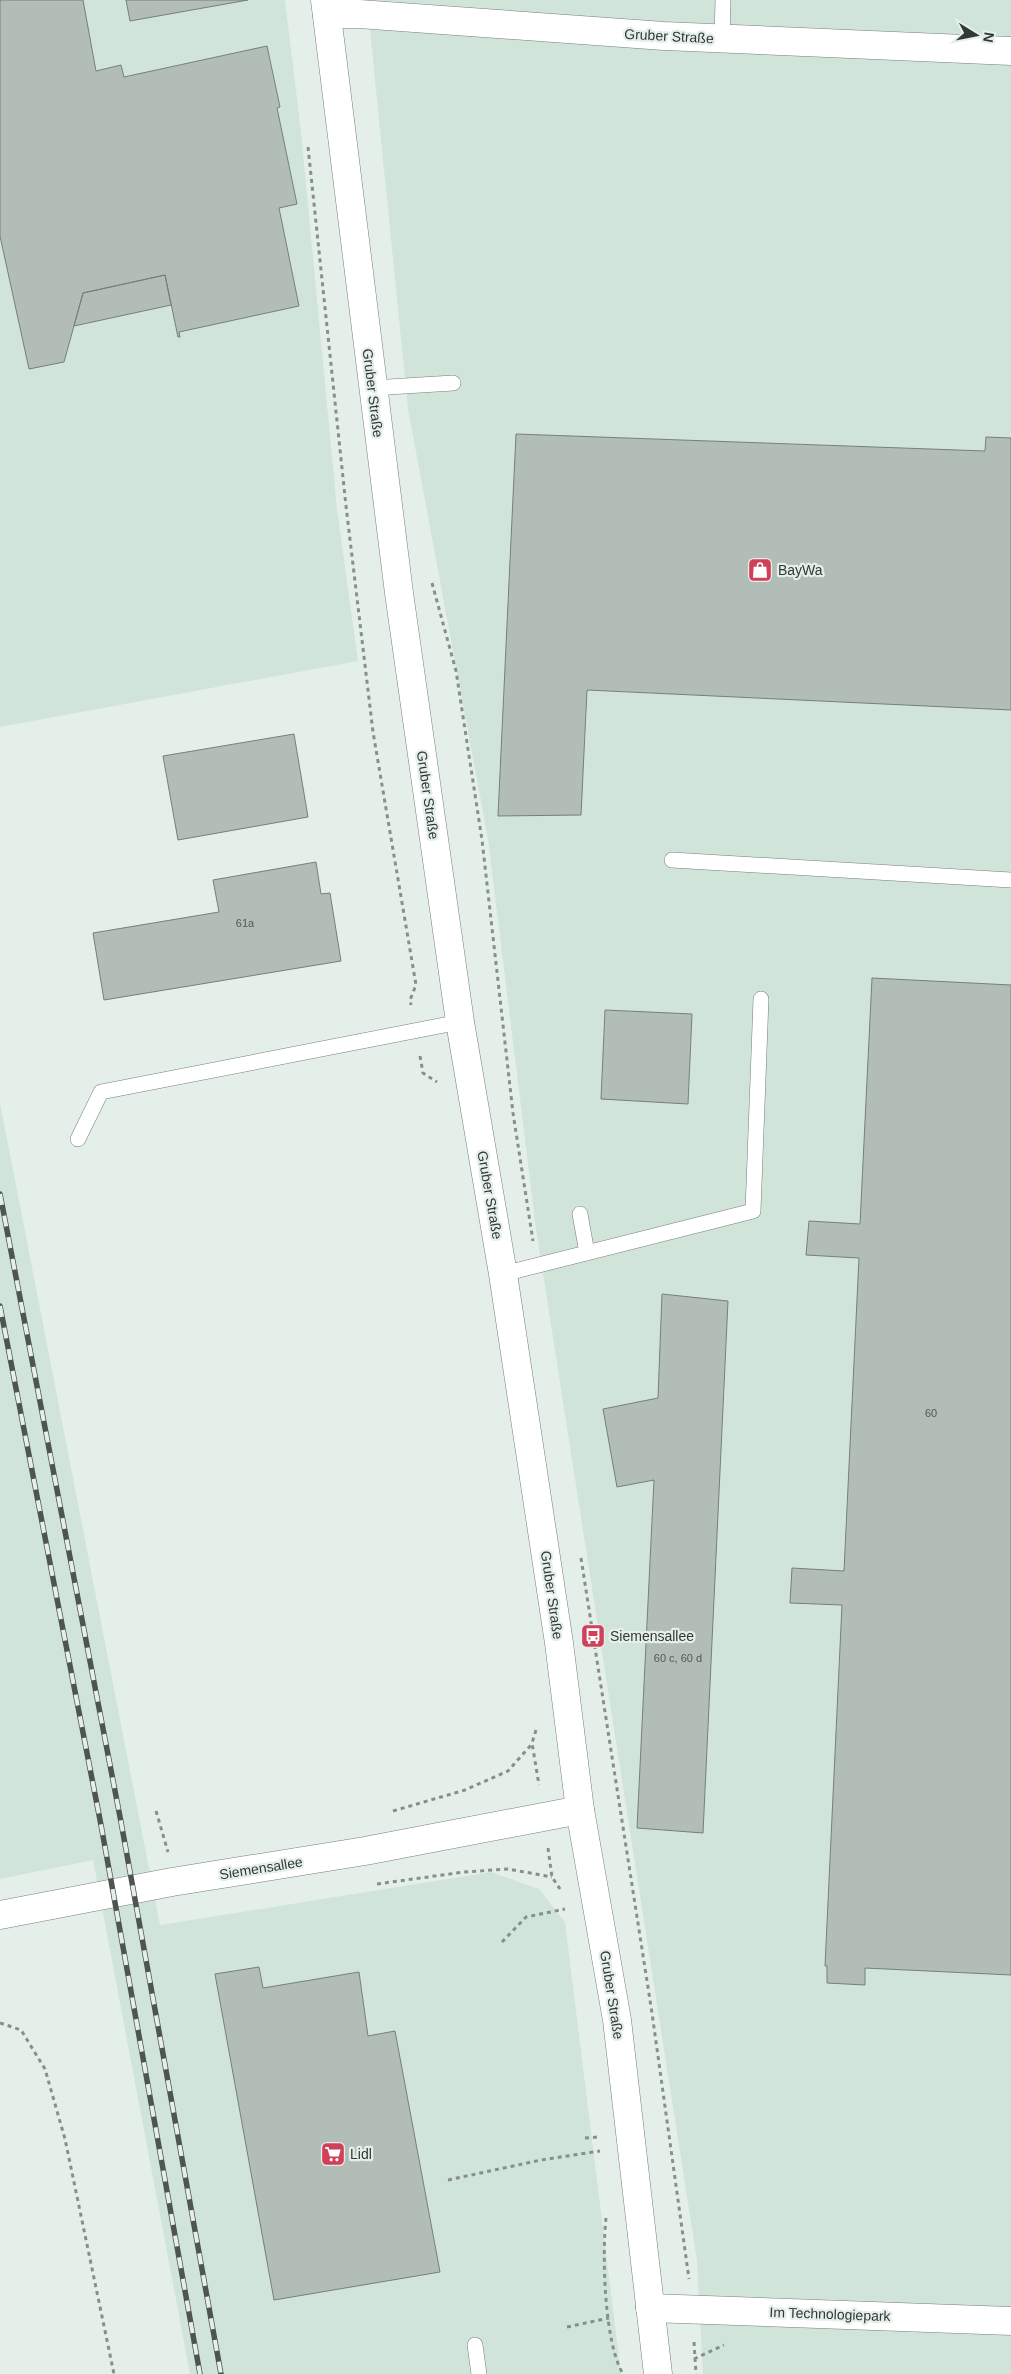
<svg xmlns="http://www.w3.org/2000/svg" width="1011" height="2374" viewBox="0 0 1011 2374" font-family="Arial,sans-serif">
	<style>
		.built { fill: #d1e4da }
		.building { fill: #b3bdb7; stroke: #767f7a }
		.lines { fill: none; stroke-linecap: round; stroke-linejoin: round }
		.lane-casing { stroke: #767f7a; stroke-width: 16 }
		.street-casing { stroke: #767f7a; stroke-width: 29 }
		.secondary-casing { stroke: #767f7a; stroke-width: 29 }
		.path { stroke: #888f8b; stroke-width: 3; stroke-dasharray: 4 4; stroke-linecap: butt }
		.lane { stroke: #fff; stroke-width: 15 }
		.street { stroke: #fff; stroke-width: 28 }
		.secondary { stroke: #fff; stroke-width: 28 }
		.rail-casing { stroke: #4f5452; stroke-width: 5.5 }
		.rail { stroke: #e5efea; stroke-width: 4; stroke-dasharray: 11; stroke-linecap: butt }
		.labels { text-anchor: middle; dominant-baseline: central; stroke-width: 4.5; stroke-linejoin: round; paint-order: stroke }
		.number-label { font-size: 11px; fill: #535856 }
		.street-label { font-size: 14px; fill: #333735; stroke: #e5efea }
		.poi-label { font-size: 14px; fill: #333735; stroke: #e5efea; text-anchor: start }
	</style>
	<rect width="100%" height="100%" fill="#e5efea"/>
	<!-- built -->
	<path class="built" d="M0,0H285L301,132L337,509L358,661L0,727Z
		M367,0H1011V2374H703L697,2261L536,1229L488,839L408,409Z
		M0,1103L160,1925L491,1872L539,1889L565,1922L621,2374H190L93,1860L0,1879Z"/>
	<!-- building -->
	<path class="building" d="M0,0H83L96,71L121,65L124,77L267,46L280,107L277,108L297,204L279,208L299,306L179,332L180,337H178L165,275L83,293L64,362L29,369L0,236Z
		M126,0H248L130,21Z
		M165,275L171,305L74,326L83,293Z
		M516,434L985,451L986,437L1011,438V710L587,690L581,815L498,816Z
		M294,734L308,817L178,840L163,756Z
		M316,862L321,894L330,893L341,961L104,1000L93,933L219,912L213,880Z
		M872,978L1011,985V1975L865,1968V1985L827,1983V1966H825L842,1605L790,1603L792,1568L844,1571L859,1258L806,1255L809,1221L860,1224Z
		M605,1010L692,1014L688,1104L601,1099Z
		M662,1294L728,1301L703,1833L637,1828L654,1480L617,1487L603,1409L658,1398Z
		M259,1967L263,1988L359,1972L368,2036L395,2031L440,2272L274,2300L215,1974Z"/>
	<g class="lines">
		<defs>
			<path id="lane" d="M722,39L723,0
				M372,388L453,383
				M672,860L1011,880
				M78,1139L101,1092L460,1022
				M580,1214L587,1253
				M503,1274L753,1211L761,999
				M475,2345L479,2374"/>
			<path id="street" d="M327,14H359L664,36L1011,51
				M0,1915L172,1882L365,1851L580,1810
				M650,2308L1011,2321"/>
			<path id="secondary" d="M325,0L399,593L460,1022L503,1274L559,1643L580,1810L617,2020L658,2374"/>
		</defs>
		<!-- lane casing -->
		<use href="#lane" class="lane-casing"/>
		<!-- street casing -->
		<use href="#street" class="street-casing"/>
		<!-- secondary casing -->
		<use href="#secondary" class="secondary-casing"/>
		<!-- path -->
		<path class="path" d="M308,147L346,506L373,732L416,985L410,1000L411,1005
			M432,583L456,671L482,840L513,1113L533,1241
			M420,1056L423,1073L437,1082
			M581,1558L652,2013L689,2279
			M536,1730L532,1743L539,1785
			M156,1811L168,1852
			M393,1811L465,1790L508,1771L532,1744
			M548,1848L552,1877L560,1889
			M377,1884L464,1872L508,1869L552,1877
			M502,1942L526,1917L565,1909
			M0,2023L21,2030L45,2069L65,2139L114,2374
			M585,2138L598,2137
			M448,2180L541,2160L600,2151
			M606,2218C602,2255 604,2342 623,2374
			M567,2327L609,2318
			M694,2342L696,2374
			M694,2359L724,2345"/>
		<!-- lane -->
		<use href="#lane" class="lane"/>
		<!-- street -->
		<use href="#street" class="street"/>
		<!-- secondary -->
		<use href="#secondary" class="secondary"/>
		<defs>
			<path id="rail" d="M0,1194L121,1822L221,2374
				M0,1306L101,1825L200,2374"/>
		</defs>
		<!-- rail casing -->
		<use href="#rail" class="rail-casing"/>
		<!-- rail -->
		<use href="#rail" class="rail"/>
	</g>
	<!-- icons -->
	<defs>
		<symbol id="shop-square" viewBox="-11 -11 22 22"><rect x="-9" y="-9" width="18" height="18" rx="4" fill="#d04059" stroke="#e5efea"/><path d="M-5-2.5h2.3a2.7 3.5 0 0 1 5.4 0H5L5.5 6h-11ZM-1.5-2.5h3a1.5 2.3 0 0 0-3 0Z" fill="#fff"/></symbol>
		<symbol id="bus-square" viewBox="-11 -11 22 22"><rect x="-9" y="-9" width="18" height="18" rx="4" fill="#d04059" stroke="#e5efea"/><path d="M-5-6H5V4H4V6H2V4H-2V6H-4V4H-5ZM-3.5-4V0h7V-4ZM-3.5 1.2v1.5H-2V1.2ZM2 1.2v1.5H3.5V1.2Z" fill="#fff"/></symbol>
		<symbol id="supermarket-square" viewBox="-11 -11 22 22"><rect x="-9" y="-9" width="18" height="18" rx="4" fill="#d04059" stroke="#e5efea"/><path d="M-6-5.5h2.5l.6 2H6L4.5 2H-2.5L-4.4-4H-6ZM-1.5 3.2a1.3 1.3 0 1 0 .1 0ZM3 3.2a1.3 1.3 0 1 0 .1 0Z" fill="#fff"/></symbol>
	</defs>
	<g fill-rule="evenodd">
		<use href="#shop-square" x="746" y="556" width="28" height="28"/>
		<use href="#bus-square" x="579" y="1622" width="28" height="28"/>
		<use href="#supermarket-square" x="319" y="2140" width="28" height="28"/>
	</g>
	<g class="labels">
		<!-- number labels -->
		<g class="number-label">
			<text x="245" y="923">61a</text>
			<text x="931" y="1413">60</text>
			<text x="678" y="1658">60 c, 60 d</text>
		</g>
		<!-- street labels -->
		<g class="street-label">
			<text transform="translate(669 36) rotate(3)">Gruber Straße</text>
			<text transform="translate(373 393) rotate(83)">Gruber Straße</text>
			<text transform="translate(428 795) rotate(82)">Gruber Straße</text>
			<text transform="translate(490 1195) rotate(80)">Gruber Straße</text>
			<text transform="translate(552 1595) rotate(82)">Gruber Straße</text>
			<text transform="translate(261 1868) rotate(-9)">Siemensallee</text>
			<text transform="translate(612 1995) rotate(81)">Gruber Straße</text>
			<text transform="translate(830 2314) rotate(2)">Im Technologiepark</text>
		</g>
		<!-- poi labels -->
		<g class="poi-label">
			<text x="778" y="570">BayWa</text>
			<text x="610" y="1636">Siemensallee</text>
			<text x="350" y="2154">Lidl</text>
		</g>
	</g>
	<!-- north arrow -->
	<g transform="translate(976 35) rotate(100)" stroke="#e5efea" stroke-width="4" paint-order="stroke">
	<path d="M0-4L9 19L0 12L-9 19Z" fill="#333735"/>
	<text y="-8" font-size="14" font-weight="bold" text-anchor="middle" fill="#333735">N</text>
	</g>
</svg>
